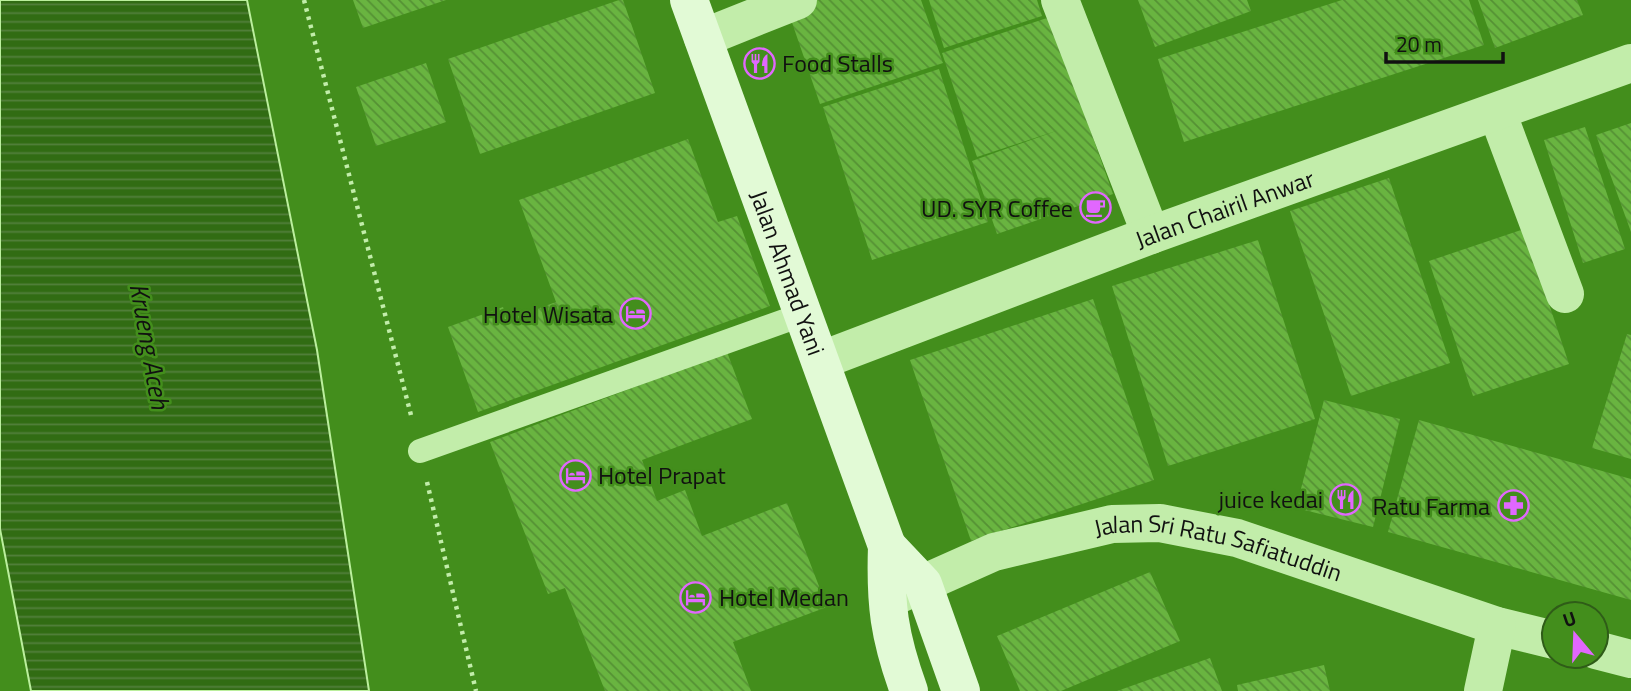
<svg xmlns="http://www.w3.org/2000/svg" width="1631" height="691" viewBox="0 0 1631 691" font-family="'Titillium Web',sans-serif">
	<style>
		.water { fill: url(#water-rules); stroke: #bbef9d; stroke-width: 2 }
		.building { fill: url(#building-back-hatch) }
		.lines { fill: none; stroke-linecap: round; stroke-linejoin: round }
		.path { stroke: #c2edaa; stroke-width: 4.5; stroke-dasharray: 3.5 5; stroke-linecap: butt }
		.lane { stroke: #c2edaa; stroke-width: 24 }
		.street { stroke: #c2edaa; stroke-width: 38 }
		.secondary { stroke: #e2fad6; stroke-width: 38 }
		.labels { text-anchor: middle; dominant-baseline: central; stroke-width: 5; stroke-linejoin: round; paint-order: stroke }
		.poi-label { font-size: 24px; fill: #111; stroke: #438e1c; text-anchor: end }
		.street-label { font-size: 24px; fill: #111; stroke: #438e1c }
		.water-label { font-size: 26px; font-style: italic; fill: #111; stroke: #438e1c }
	</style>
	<defs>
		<pattern id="water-rules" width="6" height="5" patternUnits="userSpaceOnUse" patternTransform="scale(1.75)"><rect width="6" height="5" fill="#316c13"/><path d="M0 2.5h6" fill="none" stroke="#537f3c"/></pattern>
		<pattern id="building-back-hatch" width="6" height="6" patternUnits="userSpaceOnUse" patternTransform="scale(1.75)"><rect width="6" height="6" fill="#69b440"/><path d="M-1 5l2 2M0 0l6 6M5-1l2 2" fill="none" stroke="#559134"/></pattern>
	</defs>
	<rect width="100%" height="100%" fill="#438e1c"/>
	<!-- water -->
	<path class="water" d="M0,0H247L317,350L369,691H31L0,529Z"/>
	<!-- building -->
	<path class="building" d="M353,0H446L363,28Z
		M619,0H623L655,93L480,154L448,59Z
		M811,0H921L943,63L820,104L787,8Z
		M929,0H1037L1042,16L944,48Z
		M1138,0H1247L1251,11L1155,47Z
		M1342,0H1469L1484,45L1184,142L1158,59Z
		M1478,0H1577L1583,15L1495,48Z
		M1050,17L1113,194L997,234L972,161L1059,130L977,157L942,53Z
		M426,63L446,122L376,146L356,87Z
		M939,69L988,222L872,260L823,107Z
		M1631,123V232L1596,135Z
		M1585,127L1625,249L1583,263L1544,140Z
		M688,139L718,222L737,216L770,306L478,412L448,327L503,307L507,320L556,302L519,200Z
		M1389,178L1450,363L1351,396L1290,211Z
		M1524,229L1569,364L1473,396L1429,261Z
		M1258,240L1315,419L1168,466L1112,286Z
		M1093,299L1154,480L971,541L910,360Z
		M1627,334L1631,335V459L1592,448Z
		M727,352L752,419L642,460L657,501L685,490L702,536L787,503L827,607L733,642L751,691H605L565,588L548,594L490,442Z
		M1324,400L1400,419L1373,527L1296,508Z
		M1419,420L1631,479V600L1388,532Z
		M1150,572L1180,641L1061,691H1020L997,636Z
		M1210,658L1222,691H1117Z
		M1324,665L1330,691H1238L1237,685Z"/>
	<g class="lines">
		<!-- path -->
		<path class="path" d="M304,0L412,419
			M427,482L476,691"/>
		<!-- lane -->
		<path class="lane" d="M420,451L804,314"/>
		<!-- street -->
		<g class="street">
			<path d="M1060,0L1151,235"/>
			<path d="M703,38L798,0"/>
			<path d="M1497,112L1565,294"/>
			<path id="s1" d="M822,360L1151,235L1631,63"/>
			<path id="s2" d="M893,597L994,552L1112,524L1160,523L1237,538L1497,626L1554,640"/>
			<path d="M1596,650L1631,659"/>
			<path d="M1483,691L1497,626"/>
		</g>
		<!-- secondary -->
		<g class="secondary">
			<path id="s3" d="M689,0L887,546C885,604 889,636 909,691"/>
			<path d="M887,546L923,584L961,691"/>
		</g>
	</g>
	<!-- icons -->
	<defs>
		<symbol id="restaurant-ring" viewBox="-11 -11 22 22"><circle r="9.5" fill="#438e1c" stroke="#e167fe" stroke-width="1.5"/><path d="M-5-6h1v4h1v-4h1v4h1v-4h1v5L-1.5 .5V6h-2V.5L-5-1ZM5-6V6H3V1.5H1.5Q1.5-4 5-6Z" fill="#e167fe"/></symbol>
		<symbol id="cafe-ring" viewBox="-11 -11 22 22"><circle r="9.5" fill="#438e1c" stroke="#e167fe" stroke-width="1.5"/><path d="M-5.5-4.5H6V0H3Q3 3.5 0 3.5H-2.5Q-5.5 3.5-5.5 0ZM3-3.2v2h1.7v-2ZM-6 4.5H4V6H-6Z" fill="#e167fe"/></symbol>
		<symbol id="hotel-ring" viewBox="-11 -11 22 22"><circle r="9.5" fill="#438e1c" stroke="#e167fe" stroke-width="1.5"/><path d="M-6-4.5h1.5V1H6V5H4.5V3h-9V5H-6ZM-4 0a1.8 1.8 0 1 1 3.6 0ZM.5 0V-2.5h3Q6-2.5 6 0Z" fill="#e167fe"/></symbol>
		<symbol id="pharmacy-ring" viewBox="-11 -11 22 22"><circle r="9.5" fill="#438e1c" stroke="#e167fe" stroke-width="1.5"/><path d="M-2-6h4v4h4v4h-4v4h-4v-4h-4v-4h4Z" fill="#e167fe"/></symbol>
	</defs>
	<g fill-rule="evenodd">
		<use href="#restaurant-ring" x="742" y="46" width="35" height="35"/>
		<use href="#cafe-ring" x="1078" y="190" width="35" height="35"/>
		<use href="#hotel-ring" x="618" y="296" width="35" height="35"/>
		<use href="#hotel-ring" x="558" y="458" width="35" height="35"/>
		<use href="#restaurant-ring" x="1328" y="482" width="35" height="35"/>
		<use href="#pharmacy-ring" x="1496" y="488" width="35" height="35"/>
		<use href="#hotel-ring" x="678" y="580" width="35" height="35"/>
	</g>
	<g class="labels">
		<!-- poi labels -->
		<g class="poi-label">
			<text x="782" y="63" text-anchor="start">Food Stalls</text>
			<text x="1073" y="208">UD. SYR Coffee</text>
			<text x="613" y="314">Hotel Wisata</text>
			<text x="598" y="475" text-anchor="start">Hotel Prapat</text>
			<text x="1323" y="499">juice kedai</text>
			<text x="1490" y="506">Ratu Farma</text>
			<text x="719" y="597" text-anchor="start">Hotel Medan</text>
		</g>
		<!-- street labels -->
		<g class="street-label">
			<text stroke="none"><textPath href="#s1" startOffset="430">Jalan Chairil Anwar</textPath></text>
			<text stroke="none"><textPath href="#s3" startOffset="290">Jalan Ahmad Yani</textPath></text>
			<text stroke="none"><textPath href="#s2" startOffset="341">Jalan Sri Ratu Safiatuddin</textPath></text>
		</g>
		<!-- water labels -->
		<g class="water-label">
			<text transform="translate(150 346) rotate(80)">Krueng Aceh</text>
		</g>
	</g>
	<!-- north arrow -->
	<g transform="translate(1575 635) rotate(341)"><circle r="33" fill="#438e1c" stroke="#2f5c18" stroke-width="2"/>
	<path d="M0-5L12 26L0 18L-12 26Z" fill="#e167fe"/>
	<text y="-10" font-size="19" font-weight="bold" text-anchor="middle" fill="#111111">U</text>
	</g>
	<!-- scale -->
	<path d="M1386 52v10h117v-10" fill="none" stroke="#111111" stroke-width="3.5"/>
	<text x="1396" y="52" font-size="21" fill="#111111" stroke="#438e1c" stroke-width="5" paint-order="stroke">20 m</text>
</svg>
